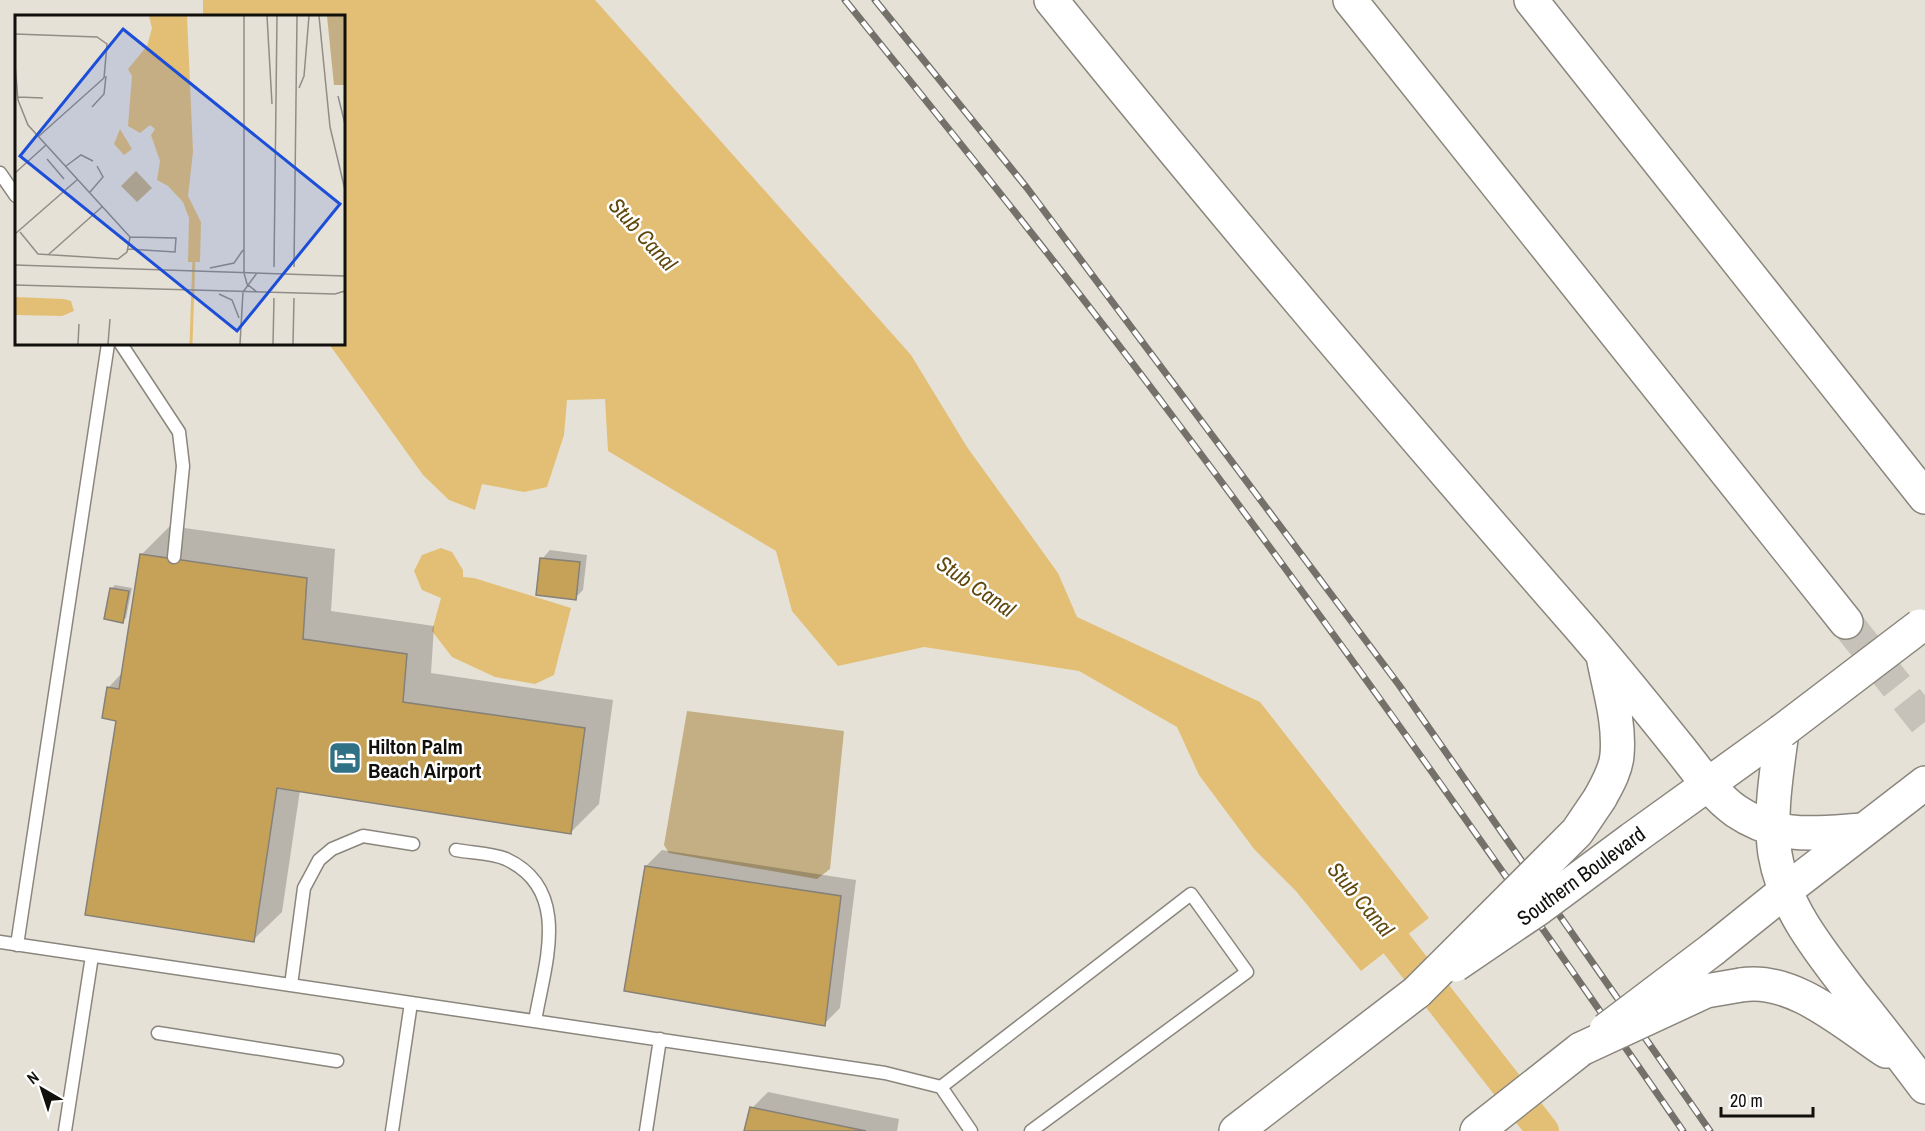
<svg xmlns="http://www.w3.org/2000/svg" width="1925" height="1131" viewBox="0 0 1925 1131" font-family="'Archivo Narrow',sans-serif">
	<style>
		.green { fill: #c4af84 }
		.water { fill: #e3bf75 }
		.shadow { fill: #0003 }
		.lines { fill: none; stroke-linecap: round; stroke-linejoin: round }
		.canal { stroke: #e3bf75; stroke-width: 32 }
		.building { fill: #c5a257; stroke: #858178; stroke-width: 1.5 }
		.motorway-tunnel { stroke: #c6c2b9; stroke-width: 33; stroke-dasharray: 33 16; stroke-linecap: butt }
		.service-casing { stroke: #8b867d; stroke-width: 15 }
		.trunk-casing { stroke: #8b867d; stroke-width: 36 }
		.motorway-casing { stroke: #8b867d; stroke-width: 36 }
		.service { stroke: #fff; stroke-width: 12 }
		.trunk { stroke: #fff; stroke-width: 33 }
		.motorway { stroke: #fff; stroke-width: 33 }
		.rail-casing { stroke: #74716a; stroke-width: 7 }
		.rail { stroke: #fff; stroke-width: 4.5; stroke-dasharray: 14; stroke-linecap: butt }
		.trunk-bridge-casing { stroke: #8b867d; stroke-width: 36; stroke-linecap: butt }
		.motorway-bridge-casing { stroke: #8b867d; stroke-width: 36; stroke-linecap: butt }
		.trunk-bridge { stroke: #fff; stroke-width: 33 }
		.motorway-bridge { stroke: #fff; stroke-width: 33 }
		.labels { text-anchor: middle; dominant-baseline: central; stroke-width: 5; stroke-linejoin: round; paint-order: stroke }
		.poi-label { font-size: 21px; font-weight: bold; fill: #11100c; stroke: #fff; text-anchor: start }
		.street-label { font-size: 21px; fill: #11100c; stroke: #fff }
		.water-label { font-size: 22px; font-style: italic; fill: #60480d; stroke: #fff }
		.inset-river { fill: none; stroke: #e3bf75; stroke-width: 3 }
		.inset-road { fill: none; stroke: #918d86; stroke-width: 1.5 }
		.view { fill: #1d4ed8; fill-opacity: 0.15; stroke: #1d4ed8; stroke-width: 3 }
		.inset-edge { fill: none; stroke: #11100c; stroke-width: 3 }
	</style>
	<rect width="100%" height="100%" fill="#e6e1d7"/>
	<!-- green -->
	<path class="green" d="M687,711L844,731L830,869L817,879L669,853L664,845Z"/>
	<!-- water -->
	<path class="water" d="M203,0H595L911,355L967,447L1058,573L1077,617L1260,702L1429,918L1361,971L1295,890L1254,849L1199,775L1177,727L1079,671L924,647L838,666L792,611L776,551L608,451L605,399L567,400L564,435L547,487L524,492L482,484L475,510L449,500L423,475L329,344H344V16H203Z
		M441,548L452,552L463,570V577L474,578L571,608L554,675L535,684L495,677L452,657L432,631L441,598L422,590L414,571L422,555Z"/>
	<!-- shadow -->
	<path class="shadow" d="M170,526L335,549L331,611L434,626L431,673L613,700L599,804L570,833L300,790L282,912L253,940L118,720L108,688L123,672L142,554Z
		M550,550L587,555L583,590L575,598L542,559Z
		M115,585L132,588L126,618L122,621L111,589Z
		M662,850L856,880L840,1008L824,1024L646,866Z
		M768,1092L899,1119L897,1131H746L752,1108Z"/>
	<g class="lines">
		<!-- canal -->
		<path class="canal" d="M1370,910L1543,1131"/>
	</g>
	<!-- building -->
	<path class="building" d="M140,554L307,578L303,639L407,654L403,702L585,728L571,834L277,788L254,942L85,915L116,721L102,718L107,687L119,689Z
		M540,558L580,562L576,600L536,595Z
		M110,588L129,591L123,623L104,619Z
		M645,866L841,896L825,1026L624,991Z
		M750,1107L866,1131H744Z"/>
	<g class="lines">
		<!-- motorway-tunnel -->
		<path class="motorway-tunnel" d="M1846,622L1925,722"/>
		<defs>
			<path id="service" d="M0,173L16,196
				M121,344L179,432L183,466L174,557
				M456,850C472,853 492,853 506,859C573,890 544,966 535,1021
				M0,942L885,1073L941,1087L971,1131
				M17,945L108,344
				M291,985L304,888L319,860L332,849L363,836L413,844
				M158,1033L337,1061
				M941,1087L1191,894L1247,972L1031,1131
				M65,1131L92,956
				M392,1131L411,1003
				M646,1131L660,1039"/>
			<path id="trunk" d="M1632,839L1782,731
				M1713,949L1785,891L1925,783
				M1236,1131L1417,992
				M1477,1131L1581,1049"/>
			<path id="motorway" d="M1051,0C1222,212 1398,419 1577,624C1611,663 1644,704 1676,744C1695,767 1712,794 1736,811C1779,840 1815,833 1863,830
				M1350,0L1846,622
				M1531,0L1925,497
				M1782,731C1777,771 1769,814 1775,854C1784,908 1820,951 1852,993C1877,1024 1901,1055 1925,1087
				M1600,798C1607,785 1616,770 1617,755C1620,722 1609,688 1603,656
				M1741,985C1792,976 1845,1024 1886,1051"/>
		</defs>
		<!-- service casing -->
		<use href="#service" class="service-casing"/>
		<!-- trunk casing -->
		<use href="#trunk" class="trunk-casing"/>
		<!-- motorway casing -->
		<use href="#motorway" class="motorway-casing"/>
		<!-- service -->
		<use href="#service" class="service"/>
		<!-- trunk -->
		<use href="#trunk" class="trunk"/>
		<!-- motorway -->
		<use href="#motorway" class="motorway"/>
		<defs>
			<path id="rail" d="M845,0C956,138 1067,275 1173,417C1349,651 1517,890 1683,1131
				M875,0L1027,188L1399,685L1710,1131"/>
		</defs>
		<!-- rail casing -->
		<use href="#rail" class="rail-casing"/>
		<!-- rail -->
		<use href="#rail" class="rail"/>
		<defs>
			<path id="trunk-bridge" d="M1782,731L1920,626
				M1455,965L1539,908L1632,839
				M1606,1030L1713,949"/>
			<path id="motorway-bridge" d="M1417,992L1577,832L1600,798
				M1581,1049L1706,991L1741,985"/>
		</defs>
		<!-- trunk-bridge casing -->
		<use href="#trunk-bridge" class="trunk-bridge-casing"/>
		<!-- motorway-bridge casing -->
		<use href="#motorway-bridge" class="motorway-bridge-casing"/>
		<!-- trunk-bridge -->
		<use href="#trunk-bridge" class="trunk-bridge"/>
		<!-- motorway-bridge -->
		<use href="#motorway-bridge" class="motorway-bridge"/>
	</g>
	<!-- icons -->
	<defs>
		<symbol id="hotel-square" viewBox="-11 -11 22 22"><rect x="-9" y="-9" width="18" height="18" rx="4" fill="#317185" stroke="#fff"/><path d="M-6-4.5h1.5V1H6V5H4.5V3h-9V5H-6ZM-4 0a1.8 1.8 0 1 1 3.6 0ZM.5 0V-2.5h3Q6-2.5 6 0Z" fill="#fff"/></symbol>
	</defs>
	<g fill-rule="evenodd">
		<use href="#hotel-square" x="326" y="739" width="38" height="38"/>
	</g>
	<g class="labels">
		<!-- poi labels -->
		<g class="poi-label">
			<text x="368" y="746">Hilton Palm<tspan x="368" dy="24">Beach Airport</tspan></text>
		</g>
		<!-- street labels -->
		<g class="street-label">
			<text transform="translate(1581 876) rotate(-36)">Southern Boulevard</text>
		</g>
		<!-- water labels -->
		<g class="water-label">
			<text transform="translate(643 234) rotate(48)">Stub Canal</text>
			<text transform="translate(976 586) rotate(35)">Stub Canal</text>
			<text transform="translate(1361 899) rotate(50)">Stub Canal</text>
		</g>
	</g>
	<!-- overview -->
	<g transform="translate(15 15)">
		<rect width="330" height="330" fill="#e6e1d7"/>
		<path d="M312,1H330V70H319ZM121,156L137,173L122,187L106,171Z" fill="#c4af84"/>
		<path d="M134,1H172L178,137L173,181L186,207L185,247H173L174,203L168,187L153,171L142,165L145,146L136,120L140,114L135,110L125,118L113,111L117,61L113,54L132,31L137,13ZM105,114L117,134L109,140L99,129ZM0,282L49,284L56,286L59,296L47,301L0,300Z" fill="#e3bf75"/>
		<path class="inset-river" d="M176,329L179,242"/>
		<path class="inset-road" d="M229,1V258L232,269L242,277M252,1L257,89M304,1L315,112L330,175M0,19L82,22L92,29L89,63L24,121M0,50L3,85L13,110L115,222L112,237L103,244L23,239L5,217M284,73L289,61L294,1M323,81L330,109M3,82L28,83M77,92L89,79L91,61M32,144L49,164M51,151L66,140L78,146M0,158L31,130M75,177L88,162L82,151M0,219L63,164M113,234L160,237L161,223L115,222M33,240L88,191M0,250L330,261M259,252L262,1M279,252L282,1M195,253L219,248L228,235M0,270L320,279L330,276M204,279L217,285L224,303M63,329L64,309M93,329L95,304M225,329L228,277L242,258M258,329L259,283M278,329L279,283"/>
		<path class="view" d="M108,14L325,189L222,316L5,141Z"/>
		<rect width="330" height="330" class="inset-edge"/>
	</g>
	<!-- north arrow -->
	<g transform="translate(42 1089) rotate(321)" stroke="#ffffff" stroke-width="4.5" paint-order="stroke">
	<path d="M0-4.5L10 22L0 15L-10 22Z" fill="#11100c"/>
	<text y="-9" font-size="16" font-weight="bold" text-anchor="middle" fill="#11100c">N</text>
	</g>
	<!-- scale -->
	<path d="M1721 1107v9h92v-9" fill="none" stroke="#11100c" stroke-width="3"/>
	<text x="1730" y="1107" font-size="18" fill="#11100c" stroke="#ffffff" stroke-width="4.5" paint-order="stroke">20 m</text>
</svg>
